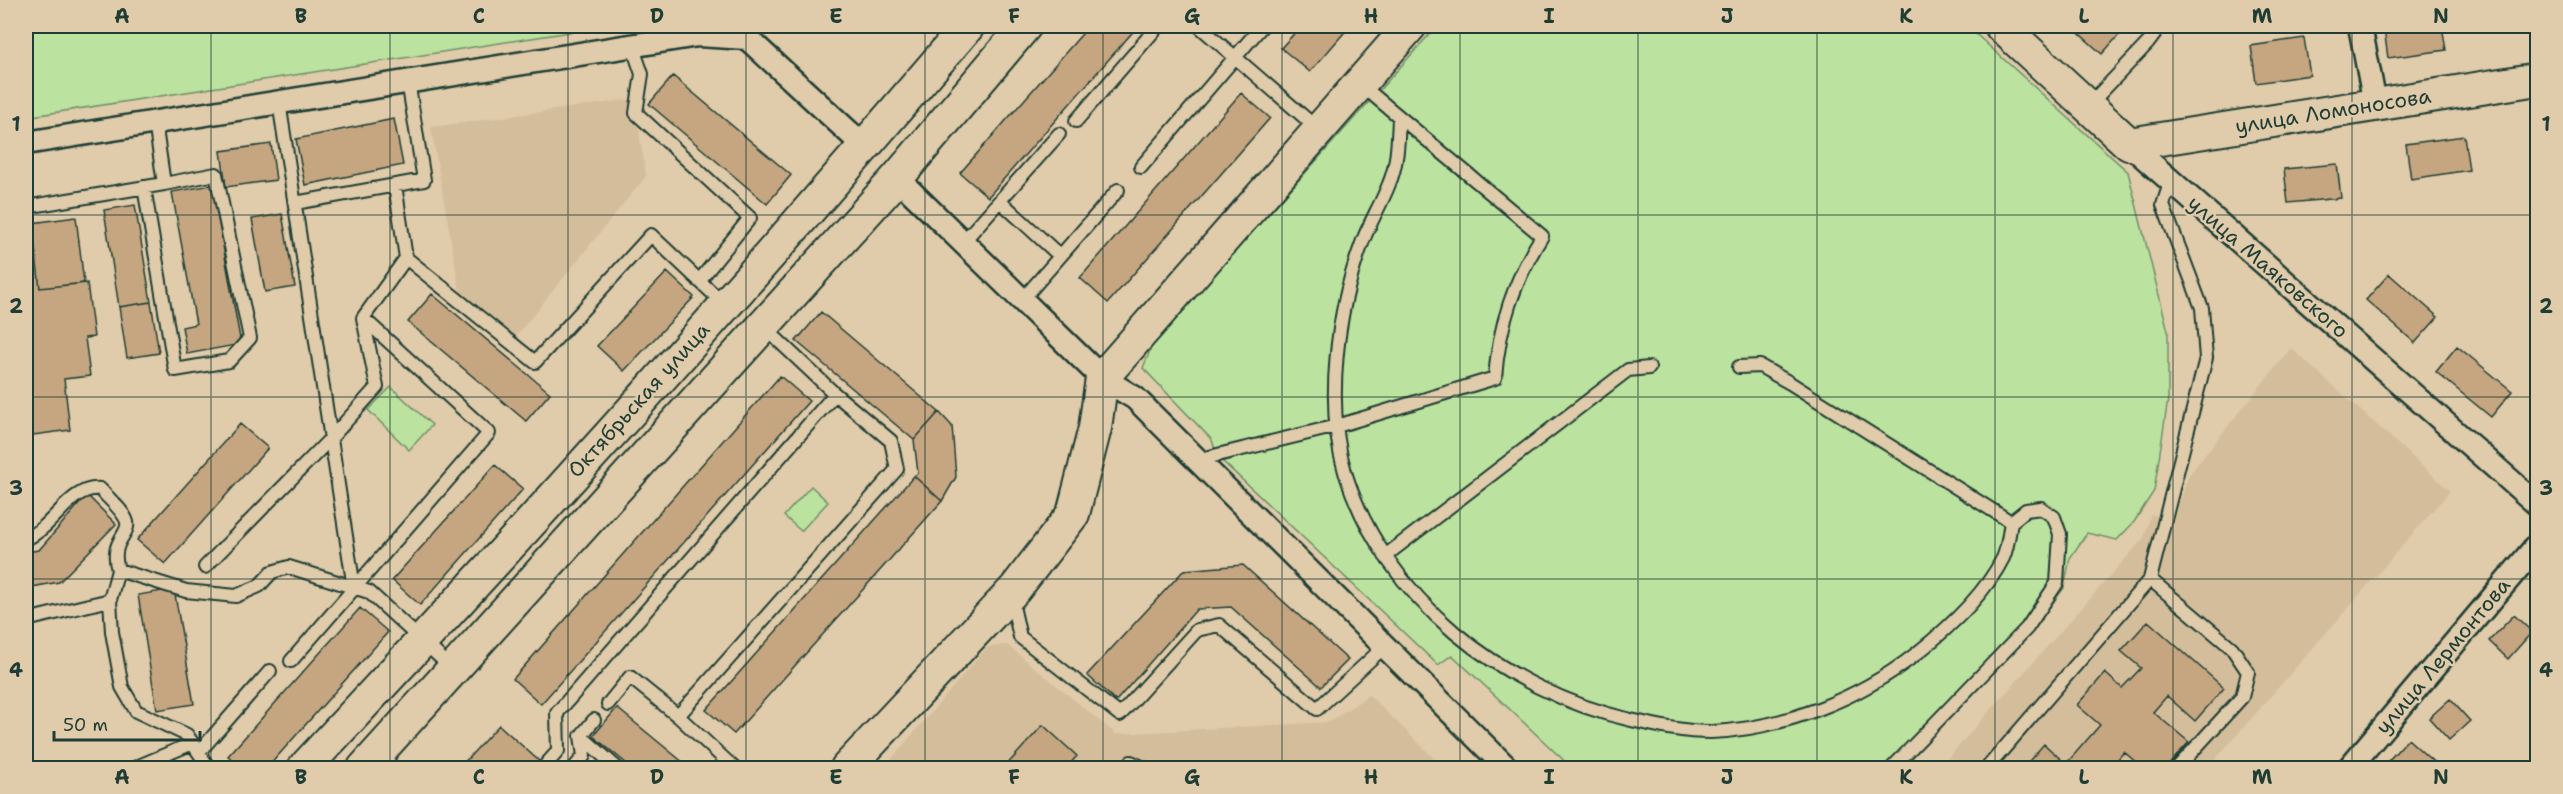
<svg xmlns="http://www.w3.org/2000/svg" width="2563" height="794" viewBox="0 0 2563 794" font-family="'Shantell Sans',sans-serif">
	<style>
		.built { fill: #d4bd9b }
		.green { fill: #bbe29e; stroke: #6d9069; stroke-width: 1.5 }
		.building { fill: #c5a680; stroke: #1f3d34; stroke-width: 1.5 }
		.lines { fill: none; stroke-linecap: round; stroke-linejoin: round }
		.lane-casing { stroke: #1f3d34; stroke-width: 16 }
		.street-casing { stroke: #1f3d34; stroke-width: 27 }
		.secondary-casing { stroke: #1f3d34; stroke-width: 36 }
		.lane { stroke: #e0cbaa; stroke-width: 12 }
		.street { stroke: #e0cbaa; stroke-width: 22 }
		.secondary { stroke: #e0cbaa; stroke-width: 32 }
		.grid { fill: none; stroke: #1f3d34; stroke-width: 1.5; stroke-opacity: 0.55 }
		.labels { text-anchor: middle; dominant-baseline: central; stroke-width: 5; stroke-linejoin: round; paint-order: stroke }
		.street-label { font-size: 21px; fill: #1f3d34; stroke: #e0cbaa }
		.neatline { fill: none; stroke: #1f3d34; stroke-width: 2 }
		.grid-label { font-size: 20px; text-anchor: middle; font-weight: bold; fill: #1f3d34 }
	</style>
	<rect width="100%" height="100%" fill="#e0cbaa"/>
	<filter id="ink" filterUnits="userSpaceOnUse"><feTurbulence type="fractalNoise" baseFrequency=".0167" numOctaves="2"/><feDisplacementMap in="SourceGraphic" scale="12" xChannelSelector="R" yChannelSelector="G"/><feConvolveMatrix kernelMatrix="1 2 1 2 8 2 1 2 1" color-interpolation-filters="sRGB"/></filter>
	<g filter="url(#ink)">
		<!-- built -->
		<path class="built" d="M634,99L646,176L508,346L462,303L431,127Z
			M2291,348L2450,491L2208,768H1939L2144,538L2151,514L2173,521L2189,475Z
			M1007,645L1116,734L1329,722L1369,695L1444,768H884L987,647Z"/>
		<!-- green -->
		<path class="green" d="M26,26H609L26,117Z
			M1437,26H1967L2128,172L2168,331V399L2154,491L2134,522L2117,540L2087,533L2070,558L2064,588L2031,632L1898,768H1572L1452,655L1438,665L1217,456L1212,440L1143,368L1153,343Z
			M391,387L432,425L409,450L368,410Z
			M811,486L828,502L801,531L784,516Z"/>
		<!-- building -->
		<path class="building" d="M1089,26H1138L988,197L960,173Z
			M1301,26H1350L1310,72L1281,48Z
			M2071,26H2127L2102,54Z
			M2409,26H2442L2446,50L2388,58L2384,29Z
			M2522,26H2538V30L2523,32Z
			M2304,38L2310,75L2256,83L2251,46Z
			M673,76L791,175L767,204L649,104Z
			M1241,93L1270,118L1108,303L1080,278Z
			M394,119L403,165L305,185L296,139Z
			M2464,136L2469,170L2411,179L2406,144Z
			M271,144L276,180L226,187L221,151Z
			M2337,164L2341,198L2288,203L2284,169Z
			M212,185L241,344L187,354L182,327L196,324L172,192Z
			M135,205L151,302L119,307L104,210Z
			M282,214L295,287L265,292L252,219Z
			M76,217L84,283L40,288L32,223Z
			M36,256L40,288L87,283L94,337L85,338L90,376L64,379L70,430L26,436V257Z
			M667,272L694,297L624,371L597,346Z
			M2389,274L2438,317L2415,343L2366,300Z
			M432,294L550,393L526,421L408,322Z
			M151,302L159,353L127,358L119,307Z
			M821,312L939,412L914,440L796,341Z
			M2457,346L2512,391L2491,417L2436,372Z
			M780,376L809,401L541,704L513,679Z
			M939,412L952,426L956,477L942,501L914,476L918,473L914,440Z
			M240,424L268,448L165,564L137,540Z
			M495,465L523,489L420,605L392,580Z
			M914,476L942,501L734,734L706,710Z
			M87,495L116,524L59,582L26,588V552L39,550Z
			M1243,565L1348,660L1321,687L1231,607L1197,609L1116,701L1087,675L1184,570Z
			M174,589L194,704L157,710L138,595Z
			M360,608L388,632L267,768H242L228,756Z
			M2514,615L2532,632L2508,659L2489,641Z
			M2148,621L2224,688L2195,721L2167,696L2153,712L2189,742L2166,768H2143L2124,752L2110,768H2023L2044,744L2066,764L2100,725L2077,705L2105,673L2122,688L2141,668L2121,651Z
			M2450,699L2470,721L2449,740L2429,718Z
			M617,708L690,768H632L593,736Z
			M499,725L539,761L532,768H459Z
			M1043,725L1077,756L1066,768H1004Z
			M2408,739L2440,768H2396L2388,761Z"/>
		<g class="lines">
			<defs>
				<path id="lane" d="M1199,26L1318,129
					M632,45L642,74L636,113L750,218L699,281
					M279,102L354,588
					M2089,105L2148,43L2154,35V26
					M1399,117C1398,139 1398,163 1389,184C1381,205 1368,225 1361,246C1337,311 1325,405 1345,472C1384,599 1504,691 1631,720C1657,726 1684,732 1711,732C1783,729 1859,699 1916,654C1949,628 1984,596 2003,558C2008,547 2009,533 2011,522L1790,383L1760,366L1739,367
					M1076,121L1158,26
					M1141,167L1262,26
					M144,187L175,370L229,361L250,338L216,174L164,184
					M1000,201L1060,256
					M295,203L424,180L408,81
					M26,207L164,184L155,122
					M963,242L1059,134
					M406,258L535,362L651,235L724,304
					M1022,300L1118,190
					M1197,460L1337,426L1495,378C1499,325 1514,281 1542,236L1360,84
					M26,539C55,526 70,486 100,489C108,498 124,511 127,522C130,535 109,541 118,570
					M1385,556L1628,370L1649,368
					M205,567L331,438L377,387L363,318L406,258L395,185
					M2150,579L2232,648L2248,672L2242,697L2177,768
					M1011,597L1020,637L1120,715L1197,630L1219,625L1317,709L1384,647
					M110,600L112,632L122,687L136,711L187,735L209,768
					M26,620L110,600L118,570L186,591L236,596L259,586L272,572L289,567L369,592L453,669
					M291,661L489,433L363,318
					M608,704L630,677L678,716
					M581,736L617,768
					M200,751L270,671
					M379,754L394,768
					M1131,762L1144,768
					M134,768L193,743
					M543,768L558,751L557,713L835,394L764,327
					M574,768L584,756L581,736L594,720
					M734,768L678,716L897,469L891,441L835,394
					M1892,768L2027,628L2057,583L2060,534L2054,517L2041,508L2026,510L2011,522
					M1987,768L2150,579L2206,358L2202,308L2163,205L2171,180"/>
				<path id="street" d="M2360,26L2375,104
					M26,143L698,35L747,38L865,147
					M2129,144L2538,505
					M897,178L1102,378L1135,398L1507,768
					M2349,768L2538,544"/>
				<path id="secondary" d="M2001,26L2129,144L2538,79
					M304,768C531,526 753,278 968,26
					M364,768L897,178L1025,26
					M847,768L1015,589L1073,514L1095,428L1102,378L1410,26"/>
			</defs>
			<!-- lane casing -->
			<use href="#lane" class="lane-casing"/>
			<!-- street casing -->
			<use href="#street" class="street-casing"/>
			<!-- secondary casing -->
			<use href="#secondary" class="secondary-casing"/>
			<!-- lane -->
			<use href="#lane" class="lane"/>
			<!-- street -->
			<use href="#street" class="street"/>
			<!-- secondary -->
			<use href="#secondary" class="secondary"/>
		</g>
	</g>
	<!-- grid -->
	<path class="grid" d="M211,26V768M390,26V768M568,26V768M746,26V768M925,26V768M1103,26V768M1282,26V768M1460,26V768M1638,26V768M1817,26V768M1995,26V768M2173,26V768M2352,26V768M26,215H2538M26,397H2538M26,579H2538"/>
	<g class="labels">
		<!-- street labels -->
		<g class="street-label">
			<text transform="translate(2333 111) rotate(-9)">улица Ломоносова</text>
			<text transform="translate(2268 267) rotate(41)">улица Маяковского</text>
			<text transform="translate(639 400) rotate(-48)">Октябрьская улица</text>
			<text transform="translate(2443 656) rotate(-50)">улица Лермонтова</text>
		</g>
	</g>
	<!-- margin -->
	<rect width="2563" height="794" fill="none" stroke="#e0cbaa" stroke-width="66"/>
	<!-- scale -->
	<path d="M54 731v9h146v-9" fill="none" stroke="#1f3d34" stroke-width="3"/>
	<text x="63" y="731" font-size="18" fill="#1f3d34" stroke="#e0cbaa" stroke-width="4.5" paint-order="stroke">50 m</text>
	<rect x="33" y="33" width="2497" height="728" class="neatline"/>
	<g class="grid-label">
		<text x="122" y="23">A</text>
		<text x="301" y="23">B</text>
		<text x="479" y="23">C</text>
		<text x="657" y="23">D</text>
		<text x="836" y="23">E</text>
		<text x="1014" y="23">F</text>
		<text x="1192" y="23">G</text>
		<text x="1371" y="23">H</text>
		<text x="1549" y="23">I</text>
		<text x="1727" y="23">J</text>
		<text x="1906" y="23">K</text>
		<text x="2084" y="23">L</text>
		<text x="2262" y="23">M</text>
		<text x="2441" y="23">N</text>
		<text x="16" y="131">1</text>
		<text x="2546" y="131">1</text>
		<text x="16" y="313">2</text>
		<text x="2546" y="313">2</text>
		<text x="16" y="495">3</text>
		<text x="2546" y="495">3</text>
		<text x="16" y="677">4</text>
		<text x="2546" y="677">4</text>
		<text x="122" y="784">A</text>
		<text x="301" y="784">B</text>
		<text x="479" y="784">C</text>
		<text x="657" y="784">D</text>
		<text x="836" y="784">E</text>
		<text x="1014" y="784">F</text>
		<text x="1192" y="784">G</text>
		<text x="1371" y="784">H</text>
		<text x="1549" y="784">I</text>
		<text x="1727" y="784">J</text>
		<text x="1906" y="784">K</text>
		<text x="2084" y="784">L</text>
		<text x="2262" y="784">M</text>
		<text x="2441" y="784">N</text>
	</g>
</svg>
